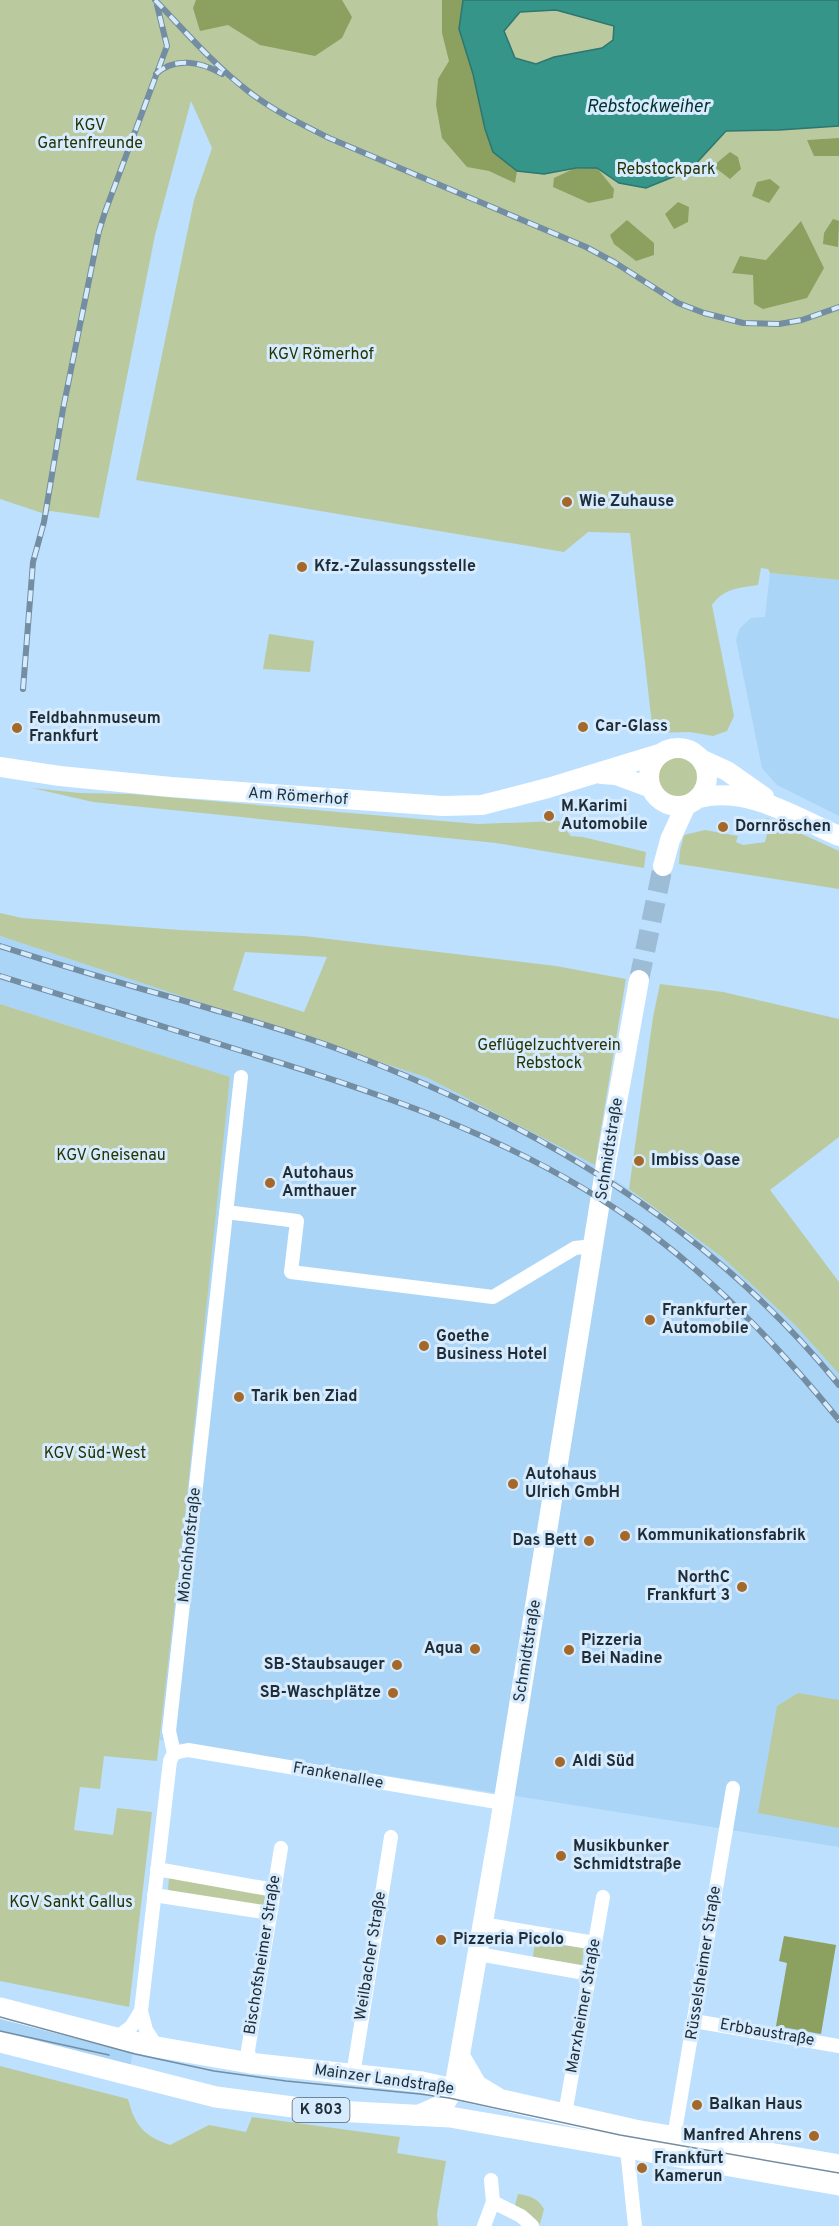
<svg xmlns="http://www.w3.org/2000/svg" width="839" height="2226" viewBox="0 0 839 2226" font-family="Overpass,sans-serif">
	<style>
		.built { fill: #abd5f7 }
		.green { fill: #bbca9e; fill-rule: evenodd }
		.forest { fill: #8ca060 }
		.water { fill: #349588; stroke: #2e7670; stroke-width: 1.5; fill-rule: evenodd }
		.lines { fill: none; stroke-linecap: round; stroke-linejoin: round }
		.secondary-tunnel { stroke: #9dbcd6; stroke-width: 20; stroke-dasharray: 20 10; stroke-linecap: butt }
		.minor { stroke: #fff; stroke-width: 14 }
		.secondary { stroke: #fff; stroke-width: 20 }
		.primary { stroke: #fff; stroke-width: 21 }
		.tram { stroke: #738da2; stroke-width: 1.5 }
		.rail-casing { stroke: #738da2; stroke-width: 6 }
		.rail { stroke: #d6ebfd; stroke-width: 4; stroke-dasharray: 11; stroke-linecap: butt }
		.poi-dot { fill: #a5682b; stroke: #d6ebfd; stroke-width: 2 }
		.labels { text-anchor: middle; dominant-baseline: central; stroke-width: 6; stroke-linejoin: round; paint-order: stroke }
		.shield { fill: #d6ebfd; stroke: #566673; stroke-width: 1.5 }
		.shield-label { font-size: 15px; font-weight: bold; fill: #1f2d38 }
		.park-label { font-size: 16px; fill: #263200; stroke: #d6ebfd }
		.poi-label { font-size: 16px; font-weight: bold; fill: #1f2d38; stroke: #d6ebfd; text-anchor: start }
		.street-label { font-size: 16px; fill: #1f2d38; stroke: #d6ebfd }
		.water-label { font-size: 18px; font-style: italic; fill: #02312b; stroke: #d6ebfd }
	</style>
	<rect width="100%" height="100%" fill="#bce0fd"/>
	<!-- built -->
	<path class="built" d="M770,573L839,580V816L777,785L762,768L736,640L740,628L751,618L765,617Z
		M0,936L428,1078L595,1165L722,1257L795,1325L839,1374V1847L160,1740L230,1077L0,1004Z
		M0,2014L133,2050L130,2069L0,2036Z"/>
	<!-- green -->
	<path class="green" d="M0,0H839V580L770,573L768,569L761,568L758,585C739,588 724,588 712,605L734,716L727,731L713,736L690,732L653,733L630,533L588,532L564,552L136,480L194,200L212,148L191,101L155,235L99,518L51,511L42,513L0,499Z
		M269,634L314,641L310,672L263,669Z
		M656 777a22 22 0 1 1 44 0a22 22 0 1 1-44 0Z
		M32,788L80,793L131,794L478,824L559,821L571,836L583,837L646,852L644,868L496,843L93,802Z
		M767,818L839,851V889L679,864L680,850L684,835L705,830L738,836L736,842L743,845L765,842L768,830L762,822Z
		M0,913L22,918L180,930L304,936L556,966L626,979L595,1165L428,1078L0,936ZM245,952L327,957L304,1012L233,990Z
		M660,984L723,992L839,1019V1137L770,1190L839,1282V1374L795,1325L722,1257L629,1189L653,1017Z
		M0,1004L230,1077L186,1505L157,1761L104,1756L100,1789L80,1787L74,1830L113,1835L117,1808L152,1812L129,2007L0,1981Z
		M798,1693L839,1700V1828L758,1813L777,1706Z
		M175,1875L260,1890L265,1896C265,1902 264,1905 259,1909L172,1894L168,1889L169,1878Z
		M535,1941L584,1948L582,1965L533,1957Z
		M0,2066L128,2099C135,2126 144,2136 170,2145L209,2125L246,2132L252,2117L400,2137L397,2153L446,2161L437,2214L438,2226H0Z
		M518,2194C531,2196 537,2198 544,2209L540,2224L531,2215L515,2205Z"/>
	<!-- forest -->
	<path class="forest" d="M196,0H342L352,17L342,38L315,56L260,45L228,25L200,31L193,8Z
		M442,0H463L459,29L473,74L485,129L493,152L517,171L515,183L489,171L467,167L442,138L436,105L438,79L449,61L442,33Z
		M839,138V156H814L807,140Z
		M730,152L738,157L741,169L730,179L713,166Z
		M597,168L614,189L613,198L589,203L553,187L554,178L573,169Z
		M770,179L780,187L769,203L752,196L757,182Z
		M678,202L689,207L688,222L674,229L665,214Z
		M833,219L839,221L838,247L823,244L824,233Z
		M627,220L654,243V255L636,261L614,244L610,235Z
		M801,221L824,268L807,298L763,309L754,304L753,275L732,273L740,256L766,260Z
		M784,1936L836,1945L821,2034L776,2026L787,1963L779,1961Z"/>
	<!-- water -->
	<path class="water" d="M463,0H839V126L779,130L726,131L690,170L646,188L619,183L597,168H576L544,174L517,171L493,152L485,129L473,74L459,29ZM556,10L614,26L613,40L602,48L554,57L536,64L515,58L504,31L520,12Z"/>
	<g class="lines">
		<!-- secondary-tunnel -->
		<path class="secondary-tunnel" d="M639,980L663,866"/>
		<!-- minor -->
		<path class="minor" d="M226,1212L297,1221L291,1272L493,1297L575,1248L593,1246
			M174,1753L188,1750L503,1803
			M157,1869L274,1890
			M154,1895L270,1913
			M483,1924L595,1943
			M478,1954L590,1974
			M694,2021L839,2046
			M116,2038L131,2027L141,2011
			M157,2047L146,2030L141,2011L170,1761L174,1753L169,1731L241,1077
			M250,2063L248,2050L281,1848
			M353,2075L391,1837
			M565,2114L603,1897
			M674,2137L733,1788
			M627,2149L635,2226
			M493,2202L521,2216L532,2226
			M484,2226L493,2202L491,2180"/>
		<!-- secondary -->
		<path class="secondary" d="M649 777a29 29 0 1 1 58 0a29 29 0 1 1-58 0Z
			M703,760L727,771L764,797
			M0,767L60,776L171,787L443,806L482,805L548,788L659,754
			M601,774L616,775L651,788
			M699,798C749,786 794,817 839,836
			M663,866L670,840L686,805
			M460,2056L477,2085L497,2097
			M416,2116L445,2103L454,2089L499,1830L607,1158L639,980"/>
		<!-- primary -->
		<path class="primary" d="M0,2008L116,2038L157,2047L250,2063L422,2082L635,2130L839,2165
			M0,2042L216,2097L316,2110L450,2117L839,2185"/>
		<!-- tram -->
		<path class="tram" d="M0,2017L135,2054L214,2071L286,2081L420,2094L449,2098L620,2135L839,2173
			M0,2031L109,2055"/>
		<defs>
			<path id="rail" d="M155,0C185,31 214,65 248,91C272,110 301,124 329,138L586,247L614,262L678,303L704,313L743,323L779,324L802,320L839,307
				M156,74C175,56 202,62 222,74
				M23,689L33,562L44,522L63,409L99,231L105,212L167,46L157,5
				M0,946C60,965 120,983 181,1000C234,1016 287,1030 338,1049C533,1122 706,1222 839,1385
				M0,976C81,1001 161,1026 242,1051C387,1095 531,1143 653,1235C724,1289 783,1352 839,1420"/>
		</defs>
		<!-- rail casing -->
		<use href="#rail" class="rail-casing"/>
		<!-- rail -->
		<use href="#rail" class="rail"/>
	</g>
	<!-- markers -->
	<g class="poi-dot">
		<circle cx="567" cy="502" r="6"/>
		<circle cx="302" cy="567" r="6"/>
		<circle cx="583" cy="727" r="6"/>
		<circle cx="17" cy="728" r="6"/>
		<circle cx="549" cy="816" r="6"/>
		<circle cx="723" cy="827" r="6"/>
		<circle cx="639" cy="1161" r="6"/>
		<circle cx="270" cy="1183" r="6"/>
		<circle cx="650" cy="1320" r="6"/>
		<circle cx="424" cy="1346" r="6"/>
		<circle cx="239" cy="1397" r="6"/>
		<circle cx="513" cy="1484" r="6"/>
		<circle cx="625" cy="1536" r="6"/>
		<circle cx="589" cy="1541" r="6"/>
		<circle cx="742" cy="1587" r="6"/>
		<circle cx="475" cy="1649" r="6"/>
		<circle cx="569" cy="1650" r="6"/>
		<circle cx="397" cy="1665" r="6"/>
		<circle cx="393" cy="1693" r="6"/>
		<circle cx="560" cy="1762" r="6"/>
		<circle cx="561" cy="1856" r="6"/>
		<circle cx="441" cy="1940" r="6"/>
		<circle cx="697" cy="2105" r="6"/>
		<circle cx="814" cy="2136" r="6"/>
		<circle cx="642" cy="2168" r="6"/>
	</g>
	<g class="labels">
		<!-- shield labels -->
		<rect class="shield" x="292.5" y="2098" width="57" height="24" rx="4.5"/>
		<g class="shield-label">
			<text x="321" y="2110">K 803</text>
		</g>
		<!-- park labels -->
		<g class="park-label">
			<text x="90" y="126">KGV<tspan x="90" dy="18">Gartenfreunde</tspan></text>
			<text x="666" y="170">Rebstockpark</text>
			<text x="321" y="355">KGV Römerhof</text>
			<text x="549" y="1046">Geflügelzuchtverein<tspan x="549" dy="18">Rebstock</tspan></text>
			<text x="111" y="1156">KGV Gneisenau</text>
			<text x="95" y="1454">KGV Süd-West</text>
			<text x="71" y="1903">KGV Sankt Gallus</text>
		</g>
		<!-- poi labels -->
		<g class="poi-label">
			<text x="579" y="502">Wie Zuhause</text>
			<text x="314" y="567">Kfz.-Zulassungsstelle</text>
			<text x="29" y="719">Feldbahnmuseum<tspan x="29" dy="18">Frankfurt</tspan></text>
			<text x="595" y="727">Car-Glass</text>
			<text x="561" y="807">M.Karimi<tspan x="561" dy="18">Automobile</tspan></text>
			<text x="735" y="827">Dornröschen</text>
			<text x="651" y="1161">Imbiss Oase</text>
			<text x="282" y="1174">Autohaus<tspan x="282" dy="18">Amthauer</tspan></text>
			<text x="662" y="1311">Frankfurter<tspan x="662" dy="18">Automobile</tspan></text>
			<text x="436" y="1337">Goethe<tspan x="436" dy="18">Business Hotel</tspan></text>
			<text x="251" y="1397">Tarik ben Ziad</text>
			<text x="525" y="1475">Autohaus<tspan x="525" dy="18">Ulrich GmbH</tspan></text>
			<text x="637" y="1536">Kommunikationsfabrik</text>
			<text x="577" y="1541" text-anchor="end">Das Bett</text>
			<text x="730" y="1578" text-anchor="end">NorthC<tspan x="730" dy="18">Frankfurt 3</tspan></text>
			<text x="581" y="1641">Pizzeria<tspan x="581" dy="18">Bei Nadine</tspan></text>
			<text x="463" y="1649" text-anchor="end">Aqua</text>
			<text x="385" y="1665" text-anchor="end">SB-Staubsauger</text>
			<text x="381" y="1693" text-anchor="end">SB-Waschplätze</text>
			<text x="572" y="1762">Aldi Süd</text>
			<text x="573" y="1847">Musikbunker<tspan x="573" dy="18">Schmidtstraße</tspan></text>
			<text x="453" y="1940">Pizzeria Picolo</text>
			<text x="709" y="2105">Balkan Haus</text>
			<text x="802" y="2136" text-anchor="end">Manfred Ahrens</text>
			<text x="654" y="2159">Frankfurt<tspan x="654" dy="18">Kamerun</tspan></text>
		</g>
		<!-- street labels -->
		<g class="street-label">
			<text transform="translate(298 797) rotate(4)">Am Römerhof</text>
			<text transform="translate(610 1149) rotate(-81)">Schmidtstraße</text>
			<text transform="translate(190 1545) rotate(-84)">Mönchhofstraße</text>
			<text transform="translate(528 1651) rotate(-81)">Schmidtstraße</text>
			<text transform="translate(338 1776) rotate(10)">Frankenallee</text>
			<text transform="translate(263 1955) rotate(-81)">Bischofsheimer Straße</text>
			<text transform="translate(371 1956) rotate(-81)">Weilbacher Straße</text>
			<text transform="translate(704 1963) rotate(-81)">Rüsselsheimer Straße</text>
			<text transform="translate(584 2006) rotate(-80)">Marxheimer Straße</text>
			<text transform="translate(767 2033) rotate(10)">Erbbaustraße</text>
			<text transform="translate(384 2080) rotate(8)">Mainzer Landstraße</text>
		</g>
		<!-- water labels -->
		<g class="water-label">
			<text x="648" y="107">Rebstockweiher</text>
		</g>
	</g>
</svg>
